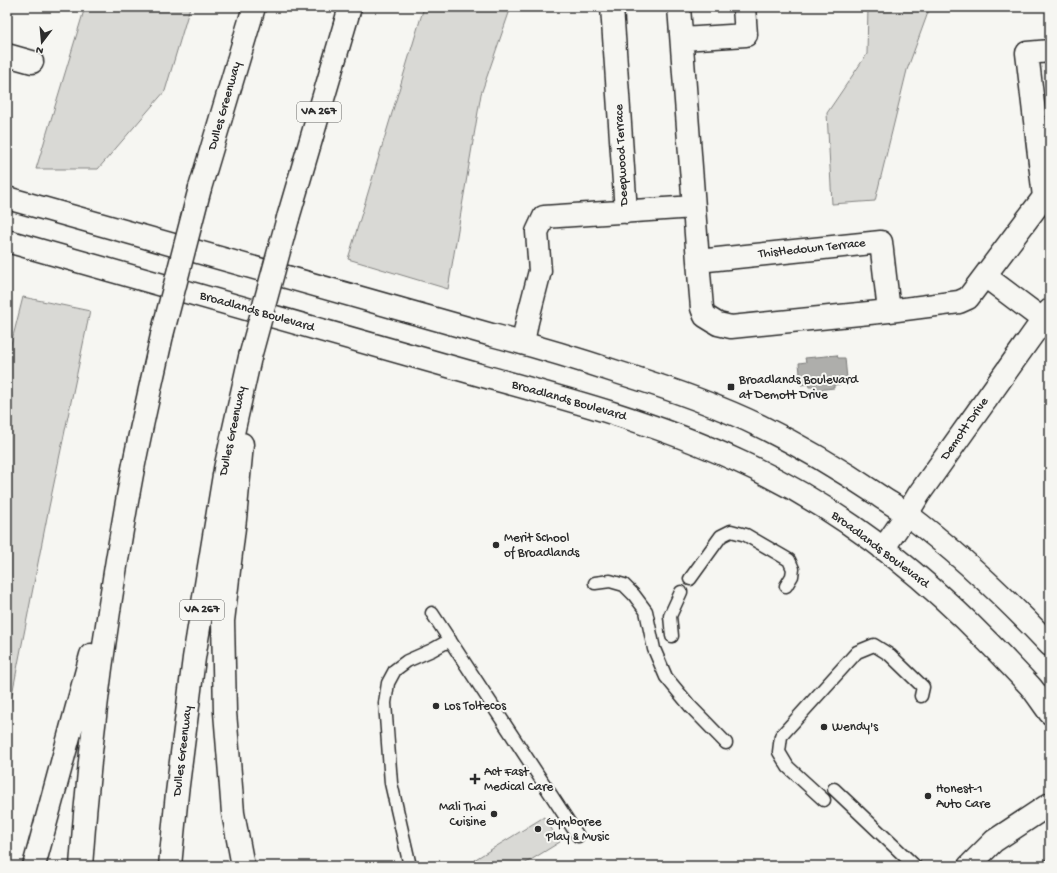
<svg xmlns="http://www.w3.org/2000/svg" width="1057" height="873" viewBox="0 0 1057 873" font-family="'Gochi Hand',sans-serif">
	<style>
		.green { fill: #d9d9d5; stroke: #828280 }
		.water { fill: #aeaeab; stroke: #7a7a78 }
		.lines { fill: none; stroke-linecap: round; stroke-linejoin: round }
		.lane-casing { stroke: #2b2b2b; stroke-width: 15 }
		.street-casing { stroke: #2b2b2b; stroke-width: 25 }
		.secondary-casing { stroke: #2b2b2b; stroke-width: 25 }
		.highway-casing { stroke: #2b2b2b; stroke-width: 25 }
		.lane { stroke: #f6f6f2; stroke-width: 12 }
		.street { stroke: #f6f6f2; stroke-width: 22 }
		.secondary { stroke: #f6f6f2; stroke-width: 22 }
		.highway { stroke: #f6f6f2; stroke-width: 22 }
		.highway-bridge-casing { stroke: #2b2b2b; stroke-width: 25; stroke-linecap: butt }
		.highway-bridge { stroke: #f6f6f2; stroke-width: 22 }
		.poi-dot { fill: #2b2b2b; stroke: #f6f6f2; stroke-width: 1.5 }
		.labels { text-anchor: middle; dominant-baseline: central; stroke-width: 4; stroke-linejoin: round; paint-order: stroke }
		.shield { fill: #f6f6f2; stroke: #686867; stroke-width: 1 }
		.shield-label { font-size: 12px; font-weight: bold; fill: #2b2b2b }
		.street-label { font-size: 13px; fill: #2b2b2b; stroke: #f6f6f2 }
		.poi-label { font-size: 13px; fill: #2b2b2b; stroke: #f6f6f2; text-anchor: start }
	</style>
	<rect width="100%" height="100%" fill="#f6f6f2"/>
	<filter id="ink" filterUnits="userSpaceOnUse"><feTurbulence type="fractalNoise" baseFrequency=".025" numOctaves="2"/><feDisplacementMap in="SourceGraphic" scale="8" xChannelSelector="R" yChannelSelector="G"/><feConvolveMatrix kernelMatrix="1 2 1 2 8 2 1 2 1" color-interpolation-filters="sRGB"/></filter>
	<g filter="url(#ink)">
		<!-- green -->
		<path class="green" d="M85,7H190L165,91L98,169H36Z
			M424,7H511L481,94L448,289L348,259Z
			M868,7H930L907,70L875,201L832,204L827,113L867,54Z
			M23,297L90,311L49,507L7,720V360Z
			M544,817L560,842L521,866H478L474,860Z"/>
		<!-- water -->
		<path class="water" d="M837,355L838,358H845L847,379L840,380V384L834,385V388L816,390L815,387H809L808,384L801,385L799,363L806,362L805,358Z"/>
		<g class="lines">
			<defs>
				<path id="lane" d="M690,579L721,536L731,531L746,535L789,560L793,569L792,576L786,586
					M595,583L610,581L624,585L634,595L646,611L654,649L666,677L690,706L726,743
					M432,613L578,836
					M672,636L670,616L681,592
					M834,789L915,866
					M824,800L788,767L779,752L781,736L857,652L874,645L890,655L923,687L921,696
					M410,866L391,783L385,703L388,683L395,670L407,661L432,650L450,640
					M1049,866L1050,865"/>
				<path id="street" d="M612,7L626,212
					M679,7L698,261L702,308L705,316L718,324L731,327L889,311L959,302L968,298L1050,189
					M682,39L746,35L744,7
					M7,55L32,62
					M1044,197L1027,53L1050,51
					M698,261L881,242L889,311
					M985,276L1050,325
					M523,343L527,322L540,271L537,232L544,217L694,207
					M969,866L994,841L1050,804"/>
				<path id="secondary" d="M7,198L492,335C535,346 578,359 620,373C668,388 715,404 760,426C801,446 841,470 878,495C888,502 899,508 908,515C960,554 1006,598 1050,645
					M7,241L487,377C571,400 656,423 736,460C830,502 916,568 988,642C1002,656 1016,671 1030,686C1037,694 1043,704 1050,713
					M883,549L907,514L919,494L1050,310"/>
				<path id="highway" d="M200,188L254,7
					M288,218L350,7
					M242,444L235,519L223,621L225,712L230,774L233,813L243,866
					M34,866L91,655
					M81,866C90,734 108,603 132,474C141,427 152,381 162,335
					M170,866L177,793L194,658L225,469L250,357"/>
			</defs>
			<!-- lane casing -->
			<use href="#lane" class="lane-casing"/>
			<!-- street casing -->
			<use href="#street" class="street-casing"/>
			<!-- secondary casing -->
			<use href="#secondary" class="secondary-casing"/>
			<!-- highway casing -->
			<use href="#highway" class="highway-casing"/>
			<!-- lane -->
			<use href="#lane" class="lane"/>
			<!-- street -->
			<use href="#street" class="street"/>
			<!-- secondary -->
			<use href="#secondary" class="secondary"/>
			<!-- highway -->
			<use href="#highway" class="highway"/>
			<defs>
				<path id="highway-bridge" d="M162,335L200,188
					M250,357L288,218"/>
			</defs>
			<!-- highway-bridge casing -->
			<use href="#highway-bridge" class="highway-bridge-casing"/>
			<!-- highway-bridge -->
			<use href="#highway-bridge" class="highway-bridge"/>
		</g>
	</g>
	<!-- markers -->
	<g class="poi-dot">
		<rect x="727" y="383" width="8" height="8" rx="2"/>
		<circle cx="496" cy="545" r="4"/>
		<circle cx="436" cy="706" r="4"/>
		<circle cx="824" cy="727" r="4"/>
		<path d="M473 773h4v4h4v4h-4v4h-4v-4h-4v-4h4z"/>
		<circle cx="928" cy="796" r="4"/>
		<circle cx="494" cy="814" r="4"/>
		<circle cx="538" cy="829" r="4"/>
	</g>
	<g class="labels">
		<!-- shield labels -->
		<g class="shield">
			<rect x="297" y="102" width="44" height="20" rx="3"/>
			<rect x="180" y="600" width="44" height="20" rx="3"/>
		</g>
		<g class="shield-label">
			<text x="319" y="112">VA 267</text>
			<text x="202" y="610">VA 267</text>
		</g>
		<!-- street labels -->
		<g class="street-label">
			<text transform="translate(225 106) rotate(-74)">Dulles Greenway</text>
			<text transform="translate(622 155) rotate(-93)">Deepwood Terrace</text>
			<text transform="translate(812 249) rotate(-6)">Thistledown Terrace</text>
			<text transform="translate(257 312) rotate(16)">Broadlands Boulevard</text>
			<text transform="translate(569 401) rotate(16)">Broadlands Boulevard</text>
			<text transform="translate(965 429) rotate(-55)">Demott Drive</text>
			<text transform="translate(233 431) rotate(-78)">Dulles Greenway</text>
			<text transform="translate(880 550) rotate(37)">Broadlands Boulevard</text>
			<text transform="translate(183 751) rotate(-83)">Dulles Greenway</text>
		</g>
		<!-- poi labels -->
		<g class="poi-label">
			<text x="739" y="380">Broadlands Boulevard<tspan x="739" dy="15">at Demott Drive</tspan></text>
			<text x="504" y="538">Merit School<tspan x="504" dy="15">of Broadlands</tspan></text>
			<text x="444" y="706">Los Toltecos</text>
			<text x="832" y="727">Wendy's</text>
			<text x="484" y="772">Act Fast<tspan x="484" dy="15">Medical Care</tspan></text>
			<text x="936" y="789">Honest-1<tspan x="936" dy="15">Auto Care</tspan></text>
			<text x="486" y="807" text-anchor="end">Mali Thai<tspan x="486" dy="15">Cuisine</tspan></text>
			<text x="546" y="822">Gymboree<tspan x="546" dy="15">Play &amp; Music</tspan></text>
		</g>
	</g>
	<!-- margin -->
	<rect width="1057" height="873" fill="none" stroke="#f6f6f2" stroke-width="24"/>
	<rect x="12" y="12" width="1033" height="849" fill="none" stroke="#2b2b2b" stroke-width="1.5" filter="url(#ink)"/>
	<!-- north arrow -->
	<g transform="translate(42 42) rotate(196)" stroke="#f6f6f2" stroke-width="3" paint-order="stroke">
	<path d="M0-3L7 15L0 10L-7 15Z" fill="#2b2b2b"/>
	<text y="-6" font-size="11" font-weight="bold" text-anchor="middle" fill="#2b2b2b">N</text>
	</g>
</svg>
